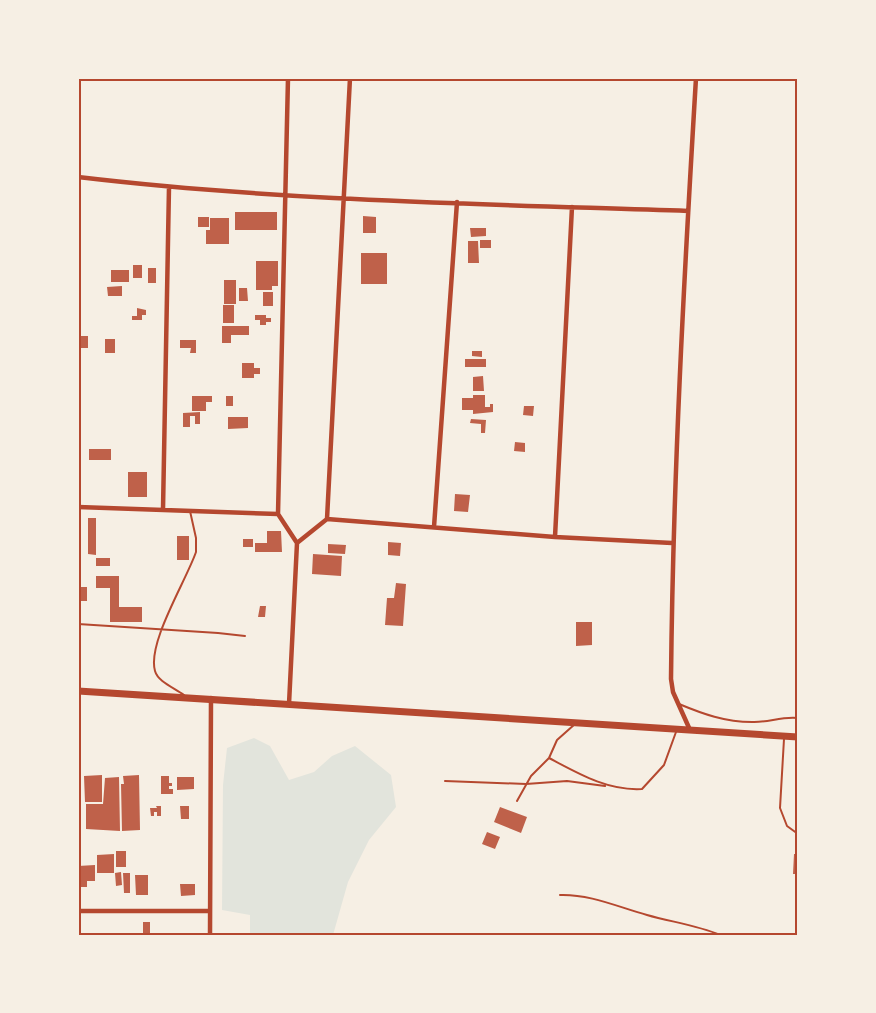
<svg xmlns="http://www.w3.org/2000/svg" width="876" height="1013" viewBox="0 0 876 1013" font-family="'Nunito Sans',sans-serif">
	<style>
		.green { fill: #e2e4dc }
		.building { fill: #bf614a }
		.lines { fill: none; stroke-linecap: round; stroke-linejoin: round }
		.service { stroke: #b5482f; stroke-width: 2 }
		.minor { stroke: #b5482f; stroke-width: 4.5 }
		.primary { stroke: #b5482f; stroke-width: 7 }
		.neatline { fill: none; stroke: #b5482f; stroke-width: 2 }
	</style>
	<rect width="100%" height="100%" fill="#f6efe4"/>
	<!-- green -->
	<path class="green" d="M254,738L270,746L289,780L314,772L332,756L355,746L391,775L396,807L369,840L348,882L333,935H250V915L222,910L223,785L227,748Z"/>
	<!-- building -->
	<path class="building" d="M235,212H277V230H235Z
		M363,216L376,217V233H363Z
		M198,217H209V227H198Z
		M210,218H229V244H206V230H210Z
		M470,228H486V236L471,237Z
		M480,240H491V248H480Z
		M468,241H478L479,263H468Z
		M361,253H387V284H361Z
		M256,261H278V286H272V290H256Z
		M133,265H142V278H133Z
		M148,268H156V283H148Z
		M111,270H129V282H111Z
		M224,280H236V304H224Z
		M122,286V296H108L107,287Z
		M239,288H247L248,301H239Z
		M263,292H273V306H263Z
		M223,305H234V323H223Z
		M137,308L146,310V315H142V320H132V316H137Z
		M255,315H266V318H271V322H266V325H260V320H255Z
		M222,326H249V335H231V343H222Z
		M78,336H88V348H78Z
		M105,339H115V353H105Z
		M180,340H196V353H190L191,348H180Z
		M472,351H482V357L472,356Z
		M465,359H486V367H465Z
		M242,363H254V368H260V374H254V378H242Z
		M483,376L484,391H473V377Z
		M473,395H485V407H490V404H493V412L473,414V410H462V398H473Z
		M192,396H212V402H206V411H192Z
		M226,396H233V406H226Z
		M524,406H534L533,416L523,415Z
		M200,412V424H195V416H190V427H183V413Z
		M228,417H248V428L228,429Z
		M471,419L486,420L485,433H481V424L470,423Z
		M515,442L525,443V452L514,451Z
		M89,449H111V460H89Z
		M128,472H147V497H128Z
		M455,494L470,495L468,512L454,511Z
		M88,518H96V555L88,554Z
		M267,531H281L282,552H255V543H267Z
		M177,536H189V560H177Z
		M243,539H253V547H243Z
		M388,542L401,543L400,556L388,555Z
		M328,544L346,545L345,554L328,553Z
		M313,554L342,556L341,576L312,574Z
		M96,558H110V566H96Z
		M96,576H119V607H142V622H110V588H96Z
		M396,583L406,584L403,626L385,625L387,598H394Z
		M78,587H87V601H78Z
		M260,606H266L265,617H258Z
		M576,622H592V645L576,646Z
		M102,775V802H85L84,776Z
		M139,775L140,830L122,831L121,784H124L123,776Z
		M161,776H169V783H172V786H169V789H173V794H161Z
		M119,777L120,831L86,829V804H103L105,778Z
		M177,777H194V789L177,790Z
		M156,806H161V816H157V812H154V816H151L150,808H157Z
		M180,806H189V819H181Z
		M500,807L527,817L521,833L494,822Z
		M487,832L500,837L495,849L482,844Z
		M116,851H126V867H116Z
		M114,854V873H97V855Z
		M794,854H798V874H793Z
		M95,865V881H87V887H79L78,866Z
		M121,872L122,885L116,886L115,873Z
		M123,873H130V893H124Z
		M135,875H148V895H136Z
		M180,884H195V895L181,896Z
		M143,922H150V933H143Z"/>
	<g class="lines">
		<!-- service -->
		<path class="service" d="M78,624L218,633L245,636
			M184,695C175,688 158,682 155,671C147,643 186,581 196,552V538L190,511
			M679,704C703,714 725,722 752,722C767,723 782,716 798,718
			M784,739L780,808L787,826L798,834
			M549,758C579,774 608,791 642,789L664,765L676,732
			M445,781L526,784L567,781L605,786
			M517,801L531,776L549,758L557,740L575,724
			M560,895C590,894 618,907 647,915C671,922 697,925 720,935"/>
		<!-- minor -->
		<path class="minor" d="M78,177C280,201 484,204 688,211
			M78,507L278,514L297,543L289,704
			M163,510L169,187
			M278,514L288,78
			M327,519L350,78
			M434,527L457,202
			M555,537L572,207
			M297,543L327,519L555,537L672,543
			M690,730L673,692L671,679C673,478 684,278 696,78
			M78,911H210
			M210,935L211,698"/>
		<!-- primary -->
		<path class="primary" d="M78,691L798,737"/>
	</g>
	<!-- border -->
	<rect width="876" height="1013" fill="none" stroke="#f6efe4" stroke-width="159"/>
	<rect x="80" y="80" width="716" height="854" class="neatline"/>
</svg>
